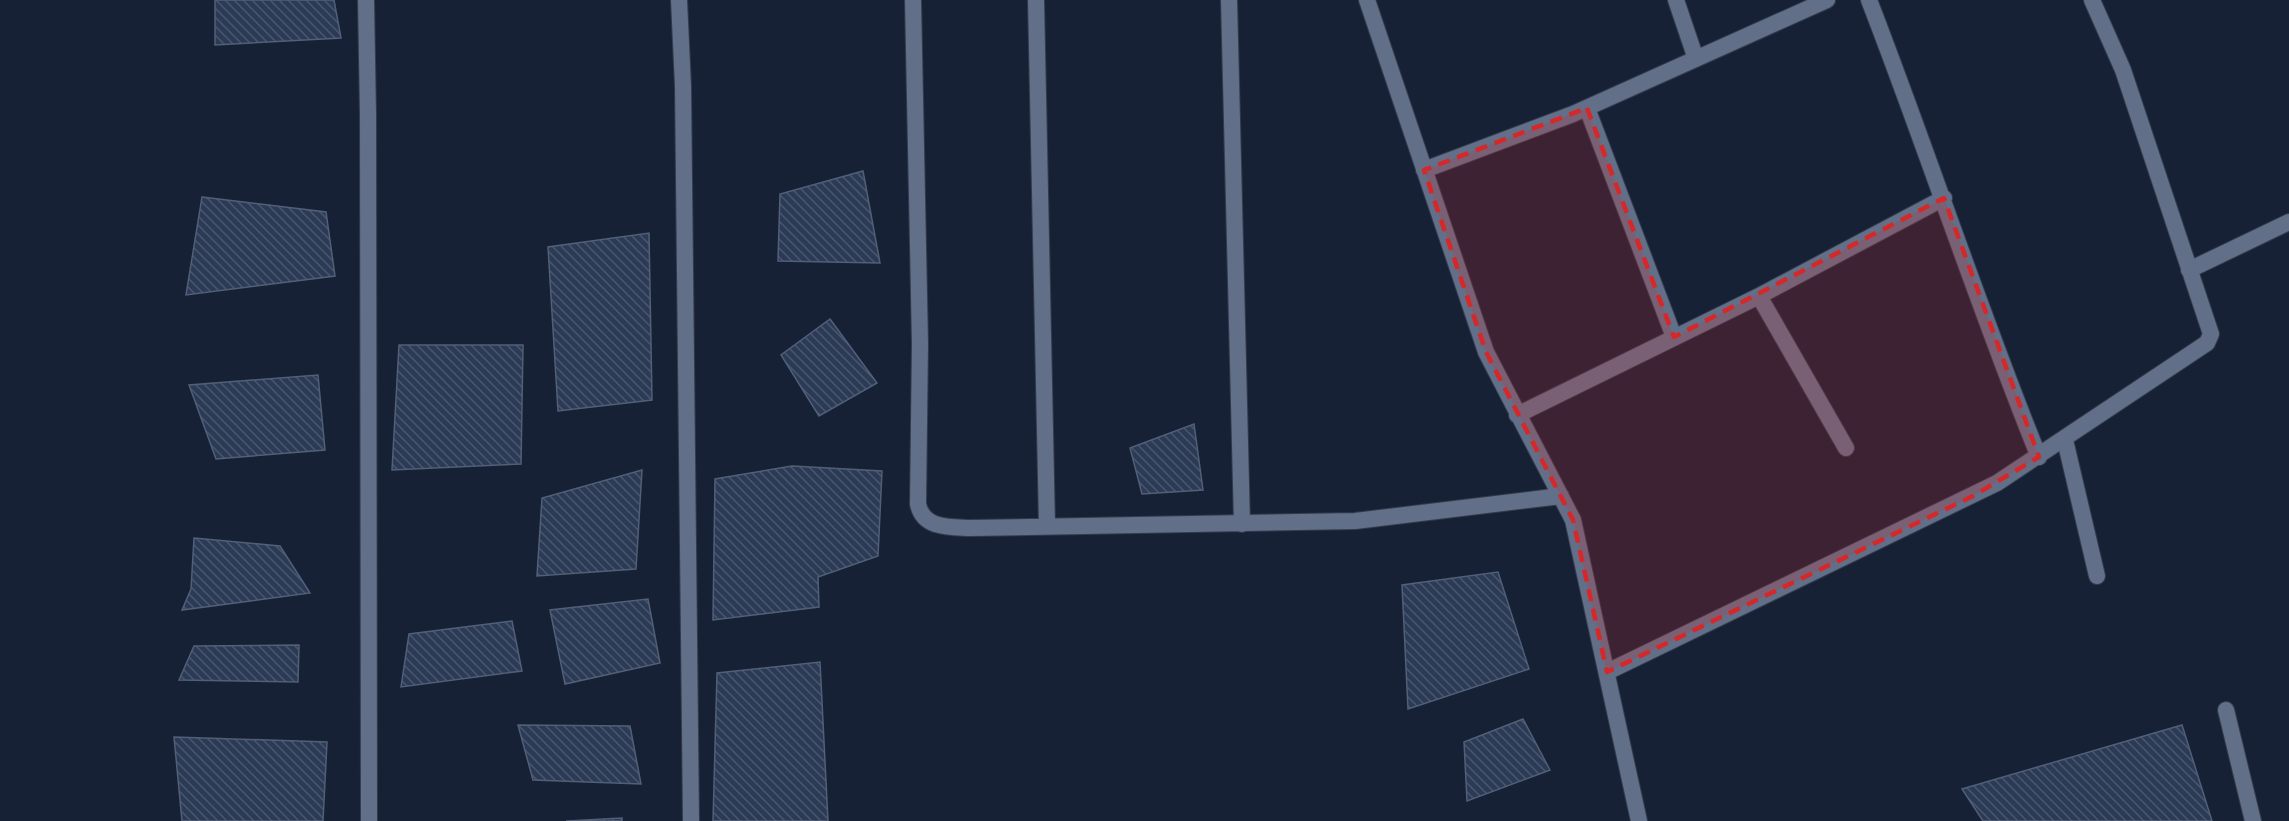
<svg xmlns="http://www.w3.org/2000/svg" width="2289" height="821" viewBox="0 0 2289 821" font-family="Poppins,sans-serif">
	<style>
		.building { fill: url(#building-back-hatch); stroke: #525f77; stroke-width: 1.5 }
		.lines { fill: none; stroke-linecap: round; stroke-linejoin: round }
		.minor-casing { stroke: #343b4c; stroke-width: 18 }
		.minor { stroke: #626f88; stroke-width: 16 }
		.marked { fill: #d62828; fill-opacity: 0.2; stroke: #d62828; stroke-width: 4.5; stroke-dasharray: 12 8; stroke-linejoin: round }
	</style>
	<defs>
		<pattern id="building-back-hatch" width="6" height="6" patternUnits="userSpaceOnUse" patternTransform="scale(1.5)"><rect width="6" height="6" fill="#2b3a55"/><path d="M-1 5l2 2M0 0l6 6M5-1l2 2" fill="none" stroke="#49566e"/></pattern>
	</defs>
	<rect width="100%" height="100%" fill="#172136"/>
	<!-- building -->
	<path class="building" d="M215,0H334L341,38L215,45Z
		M863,171L880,263L778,261L780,194Z
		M202,197L326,212L335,276L186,295Z
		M649,233L652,400L558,411L548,247Z
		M830,319L877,383L819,416L781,355Z
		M399,345H523L521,464L392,470Z
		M318,375L325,450L216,459L189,385Z
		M1194,424L1203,490L1142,494L1130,448Z
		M792,466L882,471L878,556L818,577L819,607L713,620L715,479Z
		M642,470L636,569L537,576L542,498Z
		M194,538L280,546L310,593L182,610L191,589Z
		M1498,572L1529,669L1408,709L1402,585Z
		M648,599L660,663L565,684L550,610Z
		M512,621L522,671L401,687L409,634Z
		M299,645L298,682L179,680L194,646Z
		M820,662L828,821H713L717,673Z
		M1523,719L1550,770L1467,801L1464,742Z
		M518,725L630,726L641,784L533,780Z
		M2182,725L2212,821H1983L1962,789Z
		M174,737L327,742L323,821H182Z
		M622,818V821H566Z"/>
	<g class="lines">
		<defs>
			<path id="minor" d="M366,0L368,114L369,821
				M679,0L683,86L691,821
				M913,0L920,344L918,504C923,529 950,527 970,528L1355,521L1561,496
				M1036,0L1047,526
				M1229,0L1242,524
				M1367,0L1486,352L1573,520L1639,821
				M1676,0L1696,59
				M1869,0C1928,152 1978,307 2039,457
				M1587,108L1674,337
				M1424,170L1573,114L1827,0
				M2189,270L2289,222
				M1759,296L1846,448
				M1517,415L1759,296L1944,198
				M2065,440L2097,576
				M1607,672L1997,483L2207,343L2211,334L2123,70L2092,0
				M2226,710L2253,821"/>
		</defs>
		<!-- minor casing -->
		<use href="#minor" class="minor-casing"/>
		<!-- minor -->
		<use href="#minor" class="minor"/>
	</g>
	<!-- marked area -->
	<path class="marked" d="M1587,108L1674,337L1944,198L2039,457L1973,496L1607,672L1573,520L1486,352L1424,170Z"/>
</svg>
